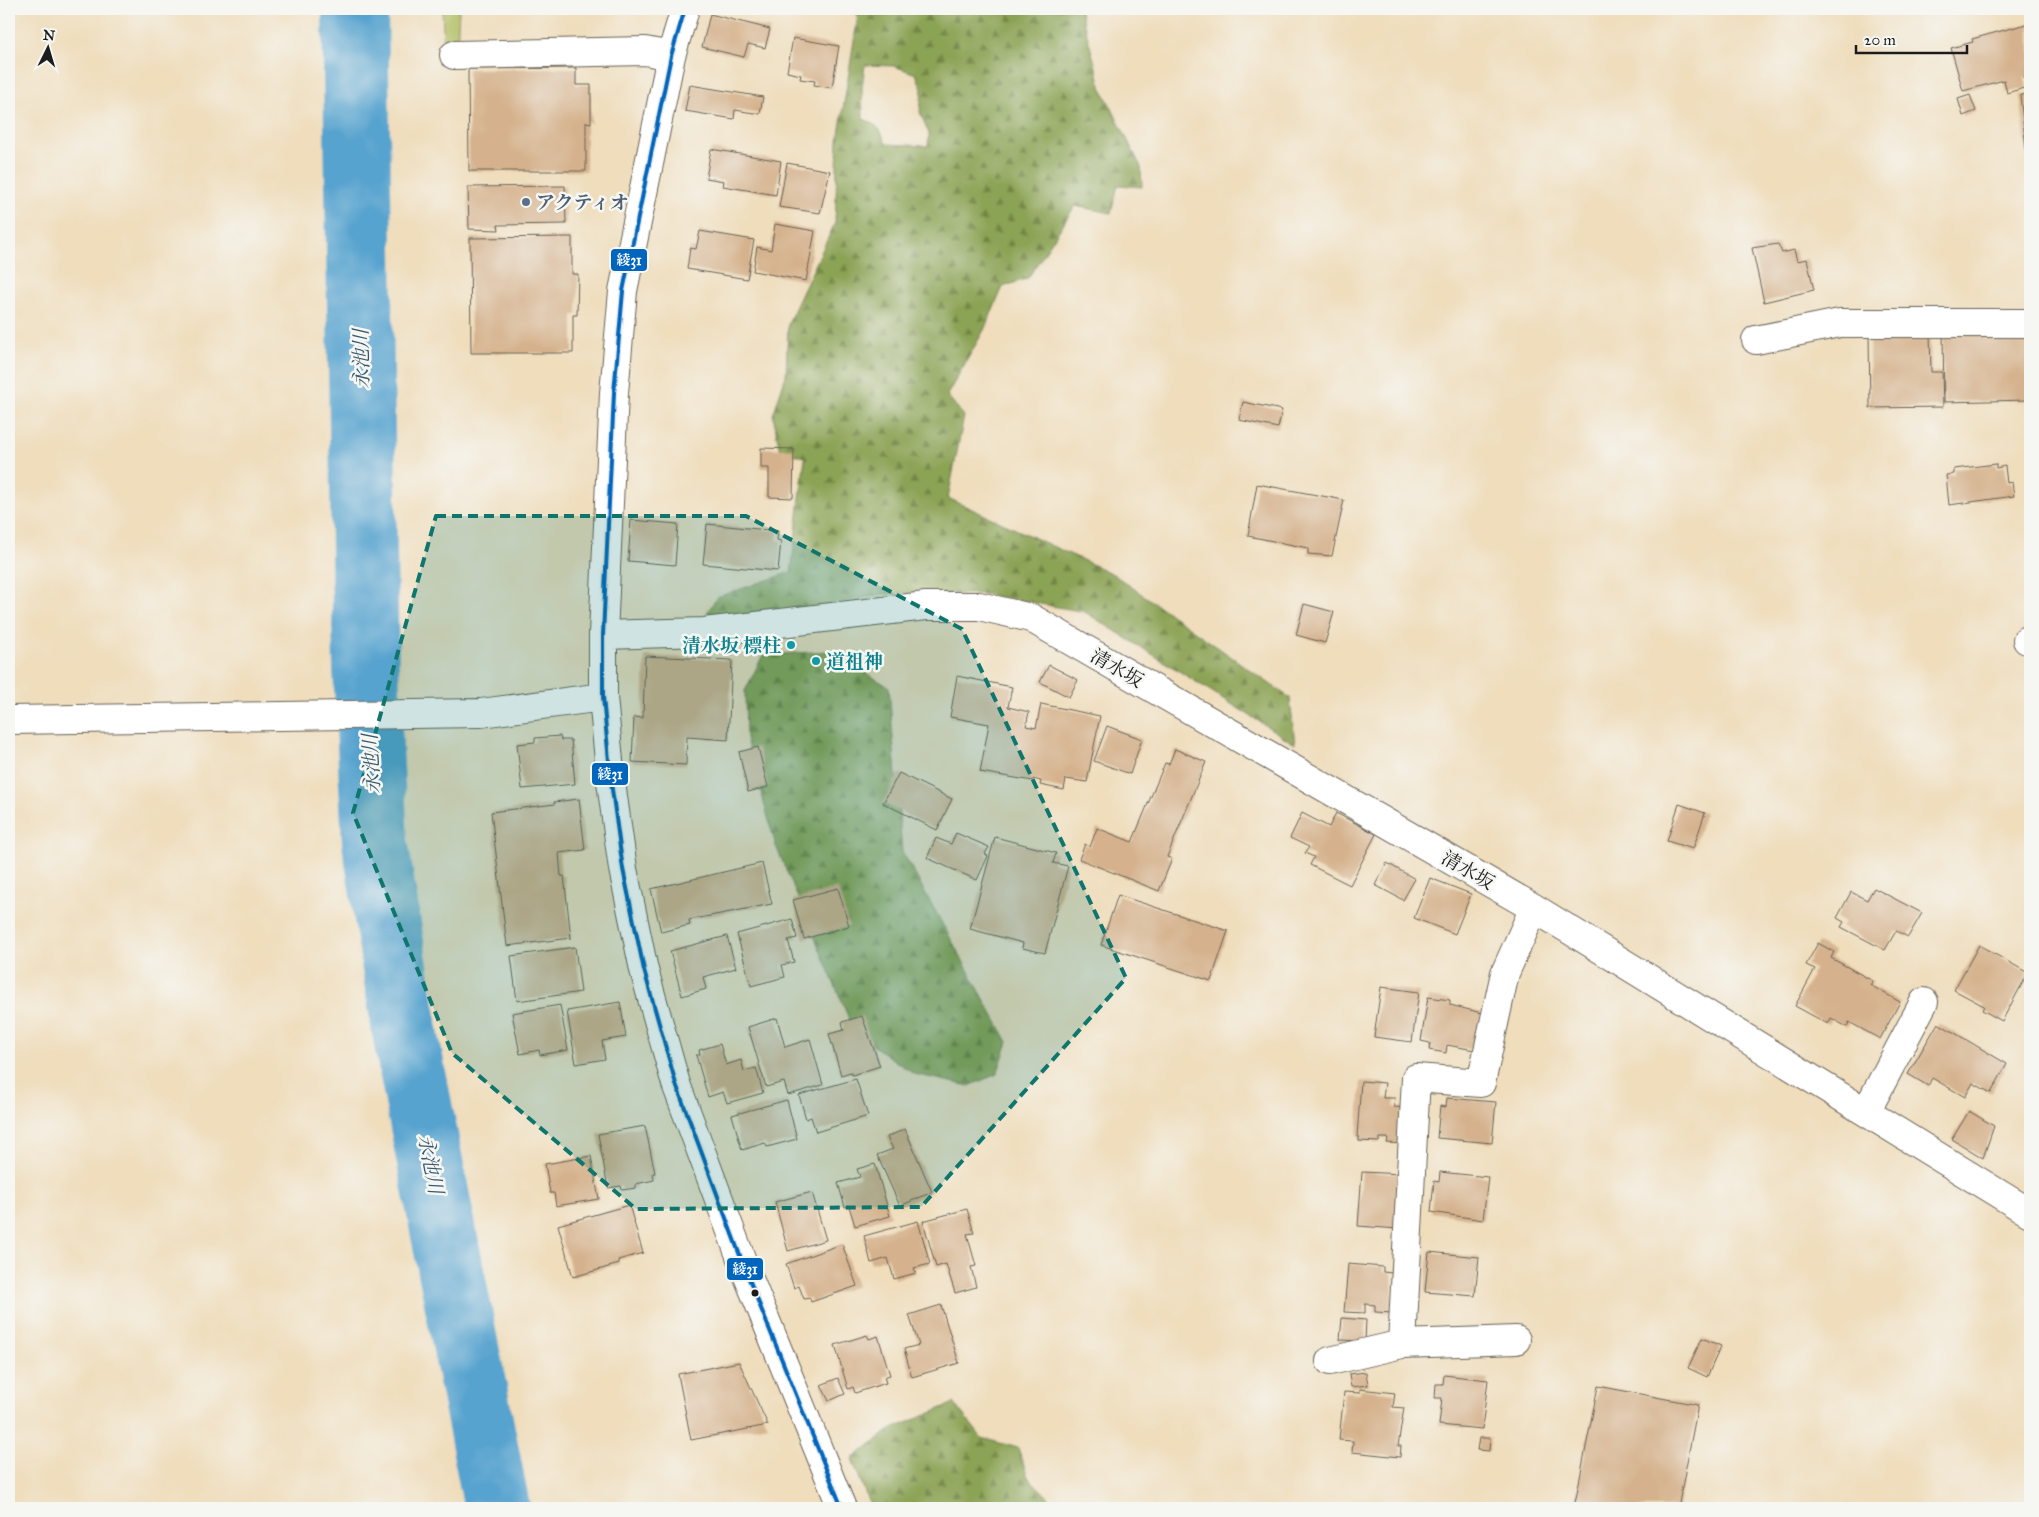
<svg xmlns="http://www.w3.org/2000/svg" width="2039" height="1517" viewBox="0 0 2039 1517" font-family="'IM FELL Great Primer','Noto Serif JP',serif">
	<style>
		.grass { fill: #afbb5d; stroke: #666c3c }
		.forest { fill: url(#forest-firs); stroke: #546038; fill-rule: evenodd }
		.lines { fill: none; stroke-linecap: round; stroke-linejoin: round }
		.river { stroke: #57a3cf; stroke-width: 66 }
		.building { fill: #d5b28d }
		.minor-casing { stroke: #666054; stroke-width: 30 }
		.minor { stroke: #fff; stroke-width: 28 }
		.bus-1-casing { stroke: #f6f6f2; stroke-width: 8 }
		.bus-1 { stroke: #0065bd; stroke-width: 4 }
		.marked { fill: #0f766e; fill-opacity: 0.2; stroke: #0f766e; stroke-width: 4; stroke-dasharray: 10 6; stroke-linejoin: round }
		.service-dot { fill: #5c6f8a; stroke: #f6f6f2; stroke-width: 2 }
		.culture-dot { fill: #0f9aa8; stroke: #f6f6f2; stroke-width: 2 }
		.bus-dot { fill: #1c1c1c; stroke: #f6f6f2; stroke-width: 2 }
		.labels { text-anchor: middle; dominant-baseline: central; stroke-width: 5; stroke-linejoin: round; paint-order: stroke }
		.service-label { font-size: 19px; font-weight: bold; fill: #4e5e75; stroke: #f6f6f2; text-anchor: start }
		.culture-label { font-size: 19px; font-weight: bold; fill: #0d838f; stroke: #f6f6f2; text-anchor: end }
		.street-label { font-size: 19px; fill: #1c1c1c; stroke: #f6f6f2 }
		.water-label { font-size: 20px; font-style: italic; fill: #37596d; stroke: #f6f6f2 }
		.line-badge { stroke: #f6f6f2; stroke-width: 2 }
		.badge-label { font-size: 14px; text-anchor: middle; font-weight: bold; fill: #fff }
	</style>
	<defs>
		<pattern id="forest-firs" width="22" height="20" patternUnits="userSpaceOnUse" patternTransform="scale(1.25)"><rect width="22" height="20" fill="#8ba354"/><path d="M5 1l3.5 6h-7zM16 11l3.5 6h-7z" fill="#718445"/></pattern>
	</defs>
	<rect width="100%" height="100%" fill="#f6f6f2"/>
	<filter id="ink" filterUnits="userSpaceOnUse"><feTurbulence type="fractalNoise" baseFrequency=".02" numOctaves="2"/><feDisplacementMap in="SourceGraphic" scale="10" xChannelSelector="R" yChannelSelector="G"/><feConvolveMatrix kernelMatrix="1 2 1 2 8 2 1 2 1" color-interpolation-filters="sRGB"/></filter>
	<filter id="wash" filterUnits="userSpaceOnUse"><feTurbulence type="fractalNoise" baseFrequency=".0096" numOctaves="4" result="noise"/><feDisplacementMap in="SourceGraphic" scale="20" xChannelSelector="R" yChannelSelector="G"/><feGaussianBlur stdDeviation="1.12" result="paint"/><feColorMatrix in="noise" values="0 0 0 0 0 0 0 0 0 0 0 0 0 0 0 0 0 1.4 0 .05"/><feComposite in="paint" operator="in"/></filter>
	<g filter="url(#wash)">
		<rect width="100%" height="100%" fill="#efddbc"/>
		<!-- grass -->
		<path class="grass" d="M442,9H459L457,48L444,49Z"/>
		<!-- forest -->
		<path class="forest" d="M859,9H1080L1102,89L1141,167L1142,187L1118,185L1111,213L1075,206L1028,278L1003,287L984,330L947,395L964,416L948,498L1113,574L1290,698L1295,744L1085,612L985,594H885L808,609L728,616L707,613L717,597L791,572L805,457L780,451L773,415L786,375L788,323L835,223L838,141ZM865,65L894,66L916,74L922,89L920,112L929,134L928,146L886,144C881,129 877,124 863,119L862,87Z
			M830,651L889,687L902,851L1008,1042L997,1074L969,1086L914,1074L855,1033L776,846L746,739L745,691L763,655Z
			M954,1403L982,1438L1018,1448L1028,1477L1059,1508H871L852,1459L890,1430Z"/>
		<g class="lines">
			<!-- river -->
			<path class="river" d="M355,9L366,669L375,842L407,1043L497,1508"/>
		</g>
		<g id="blocks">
			<!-- building -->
			<path class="building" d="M842,9H859L857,15Z
				M710,14L770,29L765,48L748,44L744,57L702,47Z
				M2030,23V76L2024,77L2027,87L2007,93L2004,80L1963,91L1951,48L1973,42L1972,39Z
				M793,38L839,46L832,88L814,85L815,81L800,79L801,75L787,72Z
				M576,68V85H591V123L586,122V171H469L468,69Z
				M690,85L763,97L760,114L735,110L734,119L685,111Z
				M2030,94V173L2029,174L2020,95Z
				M1970,95L1976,111L1963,116L1958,99Z
				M711,149L781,161L776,195L723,186L724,181L706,178Z
				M787,163L830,171L820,213L779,207Z
				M565,186L566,224L498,225L499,230L469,229L468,187Z
				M775,224L815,231L806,281L753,271L757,247L771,250Z
				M700,231L754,240L747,279L687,269L690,248L696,249Z
				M572,237V274H578L577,315H573V353H471L470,238Z
				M1778,244L1782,253L1794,250L1797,261L1807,259L1814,290L1764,302L1752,248Z
				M1869,333H1930L1931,372H1942L1943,407L1870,408Z
				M2030,333V400L1944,402L1943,334Z
				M1243,402L1282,410L1278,428L1239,420Z
				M761,448L794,449L793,498L769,497V468H761Z
				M1996,464V468L2005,466L2007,483L2012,482L2014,496L1949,505L1946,475L1954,474V469Z
				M1257,484L1344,500L1332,556L1308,554V548L1248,536Z
				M631,520L678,524L675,565L628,561Z
				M707,524L778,531L777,540L781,541L778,571L703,564Z
				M1304,604L1334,612L1325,643L1296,635Z
				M645,656L732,660L728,740L687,737L686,765L632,762L634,717L643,718Z
				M1049,665L1078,680L1069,697L1040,682Z
				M957,676L1012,687L1008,707L1029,712L1026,726L1036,728L1041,704L1100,716L1087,782L1066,779L1064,790L1040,785L1041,781L1033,779V781L980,772L989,724L950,717Z
				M1107,726L1142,739L1130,774L1094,761Z
				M560,736L561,740H571L575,784L522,789L517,744L535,742V738Z
				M758,747L768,787L748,792L739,752Z
				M1175,749L1206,762L1167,857L1172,859L1159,891L1079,859L1085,844L1090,847L1097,828L1132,842L1165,763L1169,764Z
				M899,773L952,799L937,830L883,803Z
				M579,799L585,850L559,853L561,876H564L571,938L507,946L491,812L555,804L554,802Z
				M1679,804L1705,813L1693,849L1667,841Z
				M1302,813L1329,827L1336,813L1376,834L1350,885L1310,865L1314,857L1305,853L1309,847L1290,838Z
				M956,833L989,847L985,854L988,856L977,880L927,858L936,838L951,844Z
				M995,837L1056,853L1053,863L1068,866L1045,953L1022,948L1023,943L970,929Z
				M762,863L772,904L689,920L690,925L661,932L651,889Z
				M1387,863L1415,879L1403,900L1375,885Z
				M1430,878L1471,894L1455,934L1414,918Z
				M838,888L849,926L804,939L793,900Z
				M1874,888L1922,913L1908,937L1896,931L1885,950L1841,927L1844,922L1837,918L1851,892L1867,900Z
				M1118,895L1228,931L1211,981L1101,945Z
				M792,919L797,938L788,940L794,962L782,965L785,977L751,986L737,934Z
				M727,936L736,968L703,977L706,989L682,996L670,951Z
				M1818,943L1834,952L1831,958L1873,981L1870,985L1900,1002L1880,1039L1849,1022L1847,1027L1831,1018L1828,1024L1795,1006L1815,969L1806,965Z
				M1979,945L2028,973L2002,1021L1982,1010L1984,1006L1954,990Z
				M575,947L581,992L517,1001L511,956Z
				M1381,987L1419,992L1412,1042L1374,1037Z
				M1428,997L1450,1000V1005L1482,1013L1481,1019L1484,1020L1480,1051L1447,1045L1446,1053L1429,1050L1430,1043L1421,1041Z
				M620,1002L626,1037L602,1041L605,1059L576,1064L567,1011Z
				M560,1005L568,1050L540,1055L539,1050L520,1054L512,1013Z
				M862,1016L880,1066L852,1075L851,1072L841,1075L829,1034L844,1030L842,1022Z
				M777,1018L785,1047L810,1039L823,1085L788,1095L784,1082L766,1087L748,1027Z
				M1938,1023L2007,1064L1991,1093L1973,1083L1965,1097L1932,1078L1928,1086L1908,1074Z
				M720,1044L726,1065L741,1060L744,1071L756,1068L763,1093L727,1103L723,1092L708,1097L696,1055H700L699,1050Z
				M856,1079L868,1116L816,1132L811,1117L806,1119L799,1095Z
				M1361,1081L1385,1083L1383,1098H1395L1394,1107L1409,1108L1406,1144L1387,1143L1388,1138H1380L1379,1142L1359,1141V1137H1357Z
				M1447,1098L1496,1102L1492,1143L1437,1138L1440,1106L1446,1107Z
				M787,1100L797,1139L767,1147L765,1143L742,1150L732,1115Z
				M1969,1111L1994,1126L1983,1158L1952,1139Z
				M645,1126L655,1173H653L654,1180L636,1184V1188L622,1190L621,1186L608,1188L598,1134Z
				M905,1129L932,1192L900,1206L877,1155L893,1149L887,1137Z
				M591,1156L599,1199L556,1206L554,1193H550L545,1164Z
				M875,1164L890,1216L855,1226L849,1206L845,1207L838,1183L860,1177L857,1169Z
				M1362,1172L1402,1174L1398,1229L1358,1226Z
				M1440,1172L1488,1177L1483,1220L1431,1212L1434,1181L1439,1182Z
				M812,1192L826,1240L788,1251L775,1202Z
				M629,1205L643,1253L618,1260L619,1264L573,1277L558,1225Z
				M967,1209L974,1233L967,1234L976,1266L971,1267L976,1287L955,1293L946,1264L936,1267L923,1221Z
				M918,1221L930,1264L914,1268L916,1273L894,1279L888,1258L871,1263L864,1236Z
				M842,1244L857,1286L811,1302L810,1298L804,1299L799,1286L794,1288L786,1264Z
				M1429,1252L1479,1257L1475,1296L1425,1292Z
				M1348,1264L1383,1267V1272L1392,1273L1394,1313L1375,1312V1305L1365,1304V1313L1344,1312Z
				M941,1305L959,1363L912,1377L904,1349L919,1345L909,1315Z
				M1342,1318L1366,1320L1365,1341L1340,1340Z
				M867,1335L869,1339L878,1336L890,1375L884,1377L886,1383L855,1393L853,1387L848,1389L835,1345Z
				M1702,1338L1721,1346L1707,1377L1688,1368Z
				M739,1362L768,1425L691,1440L678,1374Z
				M1366,1372L1368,1385L1351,1387L1349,1374Z
				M1444,1375L1488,1380L1482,1429L1439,1425L1442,1398H1435L1436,1384H1443Z
				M838,1378L845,1394L829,1401L821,1385Z
				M1598,1386L1698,1405L1678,1508H1574Z
				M1360,1389L1395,1393L1393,1407L1404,1408L1398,1446H1401L1400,1457L1352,1452L1353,1441L1339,1440L1344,1392L1360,1393Z
				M1479,1438H1490L1489,1451L1477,1450Z"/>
		</g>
	</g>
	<g filter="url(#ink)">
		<use href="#blocks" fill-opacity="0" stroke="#666054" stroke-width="1"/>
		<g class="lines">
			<defs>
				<path id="minor" d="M685,9L671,56L623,291L614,393L603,635V697L611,782L623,869L644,970L676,1084L745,1269L842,1508
					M454,55L645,51L671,56
					M1756,340L1840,323H2030
					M603,635L704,632L926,606H979L1031,618L1534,908L2030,1213
					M2027,640H2030
					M9,720L481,713L603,697
					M1866,1112L1924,1002
					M1402,1344L1416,1078L1481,1083L1505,973L1534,908
					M1330,1361L1402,1344L1516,1340"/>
			</defs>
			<!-- minor casing -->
			<use href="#minor" class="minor-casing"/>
			<!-- minor -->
			<use href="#minor" class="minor"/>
			<defs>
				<path id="bus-1" d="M685,9L671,56L623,291L614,393L603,635V697L611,782L623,869L644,970L676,1084L745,1269L842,1508"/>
			</defs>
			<!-- bus-1 casing -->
			<use href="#bus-1" class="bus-1-casing"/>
			<!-- bus-1 -->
			<use href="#bus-1" class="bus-1"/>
		</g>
	</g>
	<!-- marked area -->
	<path class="marked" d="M436,516H746L962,629L1126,978L921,1207L636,1209L452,1053L353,813Z"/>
	<!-- markers -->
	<circle class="service-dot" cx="526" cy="202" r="5"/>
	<g class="culture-dot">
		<circle cx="791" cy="645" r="5"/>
		<circle cx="816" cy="661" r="5"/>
	</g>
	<circle class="bus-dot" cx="755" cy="1293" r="4.5"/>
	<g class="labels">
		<!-- service labels -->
		<g class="service-label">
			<text x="536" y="202">アクティオ</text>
		</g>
		<!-- culture labels -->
		<g class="culture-label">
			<text x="781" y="645">清水坂 標柱</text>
			<text x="826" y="661" text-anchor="start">道祖神</text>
		</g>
		<!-- street labels -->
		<g class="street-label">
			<text transform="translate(1117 668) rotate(30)">清水坂</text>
			<text transform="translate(1468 870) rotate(30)">清水坂</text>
		</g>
		<!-- water labels -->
		<g class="water-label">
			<text transform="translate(361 359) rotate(-91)">永池川</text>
			<text transform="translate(371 764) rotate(-93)">永池川</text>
			<text transform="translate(431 1164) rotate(79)">永池川</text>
		</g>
	</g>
	<g class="line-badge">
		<rect x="610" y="248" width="38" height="24" rx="5" fill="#0065bd"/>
		<rect x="591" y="762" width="38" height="24" rx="5" fill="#0065bd"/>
		<rect x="726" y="1257" width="38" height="24" rx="5" fill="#0065bd"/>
	</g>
	<g class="badge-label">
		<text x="629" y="265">綾31</text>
		<text x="610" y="779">綾31</text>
		<text x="745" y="1274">綾31</text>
	</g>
	<!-- margin -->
	<rect width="2039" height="1517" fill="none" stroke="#f6f6f2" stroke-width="30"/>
	<!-- north arrow -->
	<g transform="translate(48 48) rotate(5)" stroke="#f6f6f2" stroke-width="4" paint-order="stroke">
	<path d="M0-4L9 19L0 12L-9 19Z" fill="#1c1c1c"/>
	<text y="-8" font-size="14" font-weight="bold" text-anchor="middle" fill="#1c1c1c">N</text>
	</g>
	<!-- scale -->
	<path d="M1856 45v8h111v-8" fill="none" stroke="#1c1c1c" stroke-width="2.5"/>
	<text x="1864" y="45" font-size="15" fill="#1c1c1c" stroke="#f6f6f2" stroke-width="4" paint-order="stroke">20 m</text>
</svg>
